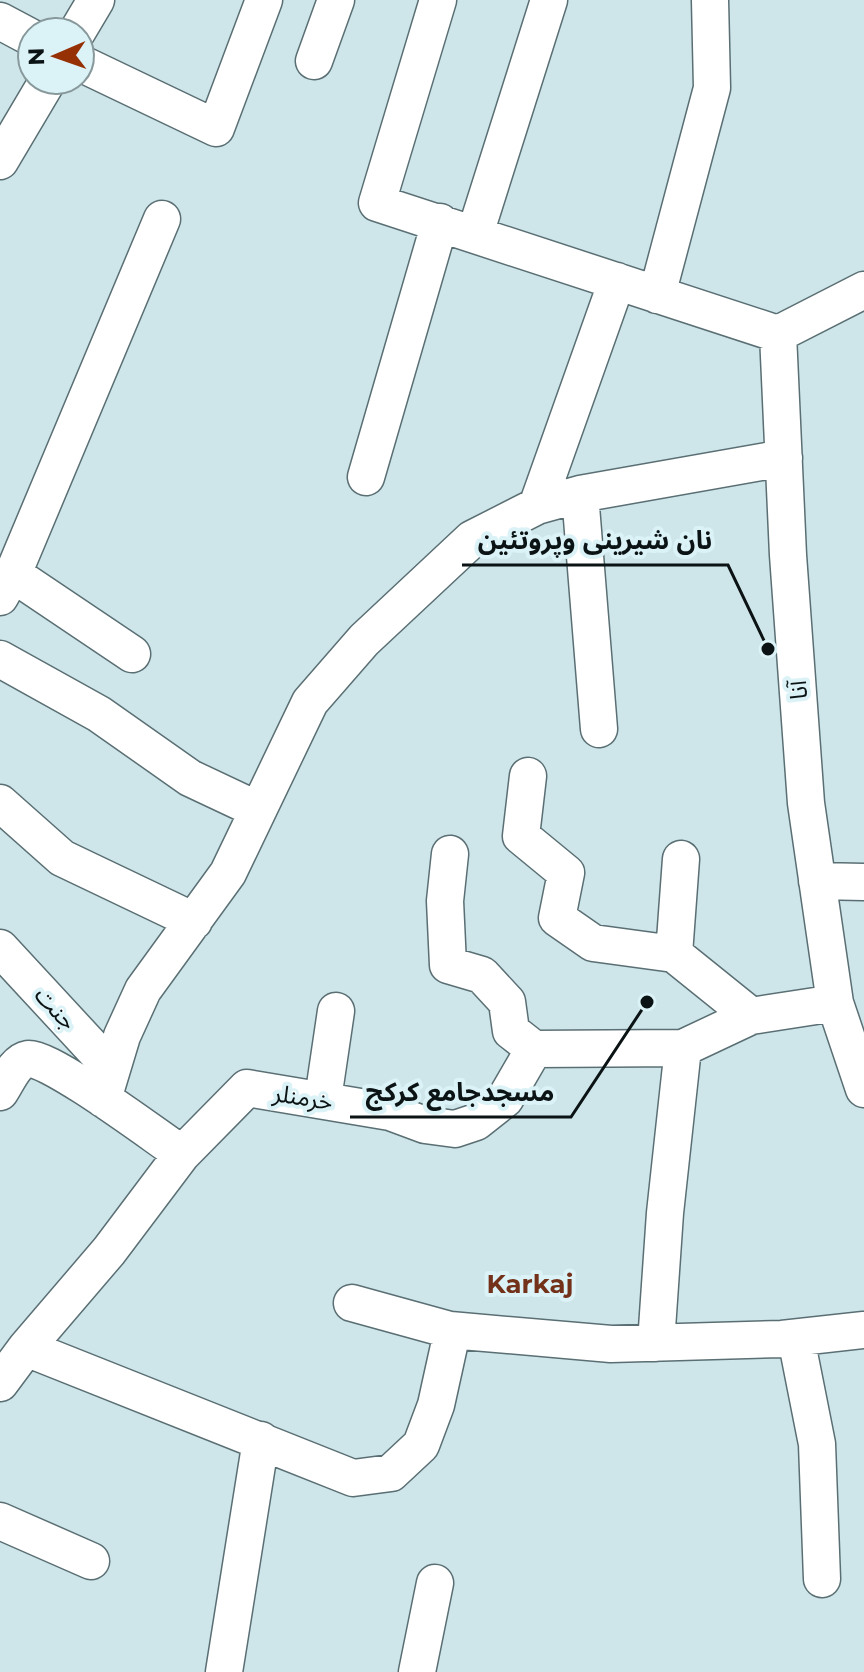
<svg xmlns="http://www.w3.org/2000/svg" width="864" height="1672" viewBox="0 0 864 1672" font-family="Montserrat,'Noto Sans Arabic',sans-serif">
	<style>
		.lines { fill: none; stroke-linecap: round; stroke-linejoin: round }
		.minor-casing { stroke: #5a6f73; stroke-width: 39 }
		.minor { stroke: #fff; stroke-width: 36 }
		.labels { text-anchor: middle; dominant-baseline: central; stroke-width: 8; stroke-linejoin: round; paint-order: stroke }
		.street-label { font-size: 24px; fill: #0b1314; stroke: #dbf2f7 }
		.neighbourhood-label { font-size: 26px; font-weight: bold; fill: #73311a; stroke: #dbf2f7 }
		.leader { fill: none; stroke: #0b1314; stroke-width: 3 }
		.callout-dot { fill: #0b1314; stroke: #dbf2f7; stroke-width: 3 }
		.callout-label { font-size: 26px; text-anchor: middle; font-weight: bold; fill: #0b1314; stroke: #dbf2f7; stroke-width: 8; stroke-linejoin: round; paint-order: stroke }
	</style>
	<rect width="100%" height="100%" fill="#cee5ea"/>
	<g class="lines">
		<defs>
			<path id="minor" d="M438,0L377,203L778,334
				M0,21L32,38
				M77,32L96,0
				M314,61L336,0
				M80,63L216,128L264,0
				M0,161L48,80
				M475,234L549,0
				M864,290L778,334L788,555L806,803L835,1003L864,1089
				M657,295L712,88L710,0
				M366,477L440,222
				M580,494L599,729
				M537,506L617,281
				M13,574L132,654
				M0,597L13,574L162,219
				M0,659L99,714L190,778L258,810
				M528,776L521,836L566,873L557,918L593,943L674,954L751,1016
				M0,803L62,858L194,921
				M450,854L445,901L448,965L482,975L507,1002L511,1031L534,1049
				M817,881L864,882
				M0,948L112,1069
				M674,954L681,859
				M0,1092C7,1082 15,1061 28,1059C49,1056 158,1138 182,1154
				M103,1099L122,1036L143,990L228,873L310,702L364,640L472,539L537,506L580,494L784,458
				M323,1099L336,1011
				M352,1303L450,1330
				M796,1338L817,1444L822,1579
				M656,1343L665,1213L683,1048
				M26,1348L353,1478L391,1473L421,1445L436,1405L449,1346L450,1330L611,1344L782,1339L864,1330
				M0,1383L26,1348L109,1251L182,1154L247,1088L390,1112L425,1125L455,1129L476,1122L505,1099L534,1049L683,1048L751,1016L835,1003
				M0,1521L91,1561
				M224,1672L261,1440
				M417,1672L435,1583"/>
		</defs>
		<!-- minor casing -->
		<use href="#minor" class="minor-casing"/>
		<!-- minor -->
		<use href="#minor" class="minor"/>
	</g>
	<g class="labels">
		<!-- street labels -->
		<g class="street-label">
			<text transform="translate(798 690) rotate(-94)">آنا</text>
			<text transform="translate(56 1008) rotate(47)">جنت</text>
			<text transform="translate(303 1097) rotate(9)">خرمنلر</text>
		</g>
		<!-- neighbourhood labels -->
		<g class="neighbourhood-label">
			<text x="530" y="1284">Karkaj</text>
		</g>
	</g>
	<!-- callouts -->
	<path class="leader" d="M768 649L728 565H462M647 1002L571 1117H350"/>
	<g class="callout-dot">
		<circle cx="768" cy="649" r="8"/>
		<circle cx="647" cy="1002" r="8"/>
	</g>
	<g class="callout-label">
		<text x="595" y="549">نان شیرینی وپروتئین</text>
		<text x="460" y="1101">مسجدجامع کرکج</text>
	</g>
	<!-- north arrow -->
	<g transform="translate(56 56) rotate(268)"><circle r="38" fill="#dbf2f7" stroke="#88999c" stroke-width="2"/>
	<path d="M0-6L14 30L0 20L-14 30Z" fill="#963005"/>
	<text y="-12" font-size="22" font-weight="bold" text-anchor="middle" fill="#0b1314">N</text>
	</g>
</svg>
